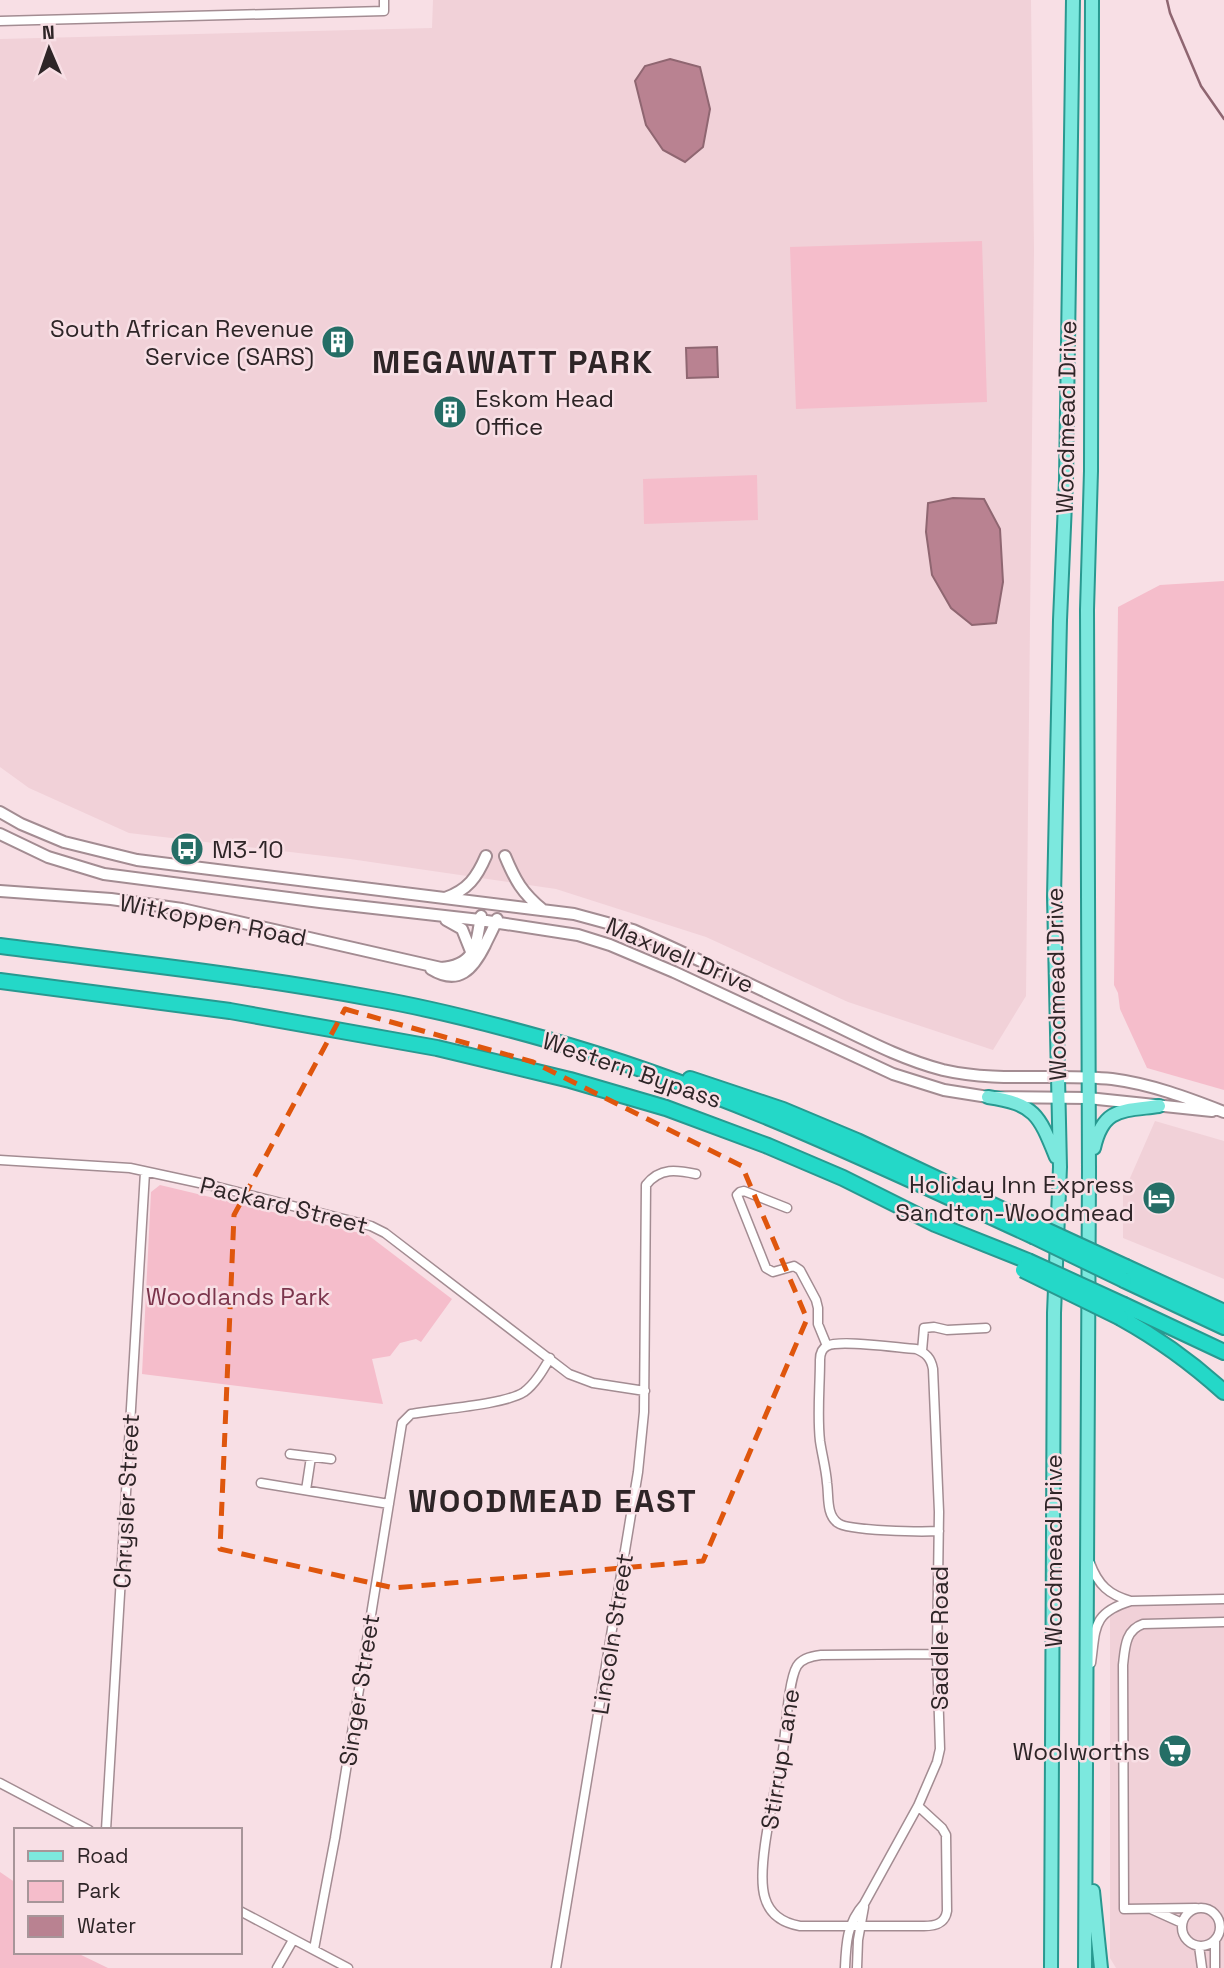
<svg xmlns="http://www.w3.org/2000/svg" width="1224" height="1968" viewBox="0 0 1224 1968" font-family="'Space Grotesk',sans-serif">
	<style>
		.built { fill: #f1d1d8 }
		.green { fill: #f5bdcb }
		.water { fill: #b98291; stroke: #8f6671; stroke-width: 2 }
		.lines { fill: none; stroke-linecap: round; stroke-linejoin: round }
		.stream { stroke: #8f6671; stroke-width: 2.5 }
		.minor-casing { stroke: #a38c92; stroke-width: 11 }
		.secondary-casing { stroke: #a38c92; stroke-width: 14 }
		.primary-casing { stroke: #289990; stroke-width: 16 }
		.motorway-casing { stroke: #289990; stroke-width: 18 }
		.minor { stroke: #fff; stroke-width: 8 }
		.secondary { stroke: #fff; stroke-width: 10 }
		.primary { stroke: #7ce8de; stroke-width: 12 }
		.motorway { stroke: #24d8c8; stroke-width: 14 }
		.motorway-bridge-casing { stroke: #289990; stroke-width: 18; stroke-linecap: butt }
		.motorway-bridge { stroke: #24d8c8; stroke-width: 14 }
		.marked { fill: none; stroke: #df560d; stroke-width: 5; stroke-dasharray: 14 9; stroke-linejoin: round }
		.labels { text-anchor: middle; dominant-baseline: central; stroke-width: 5; stroke-linejoin: round; paint-order: stroke }
		.poi-label { font-size: 24px; fill: #2e2527; stroke: #f8dfe5; text-anchor: end }
		.street-label { font-size: 24px; fill: #2e2527; stroke: #f8dfe5 }
		.park-label { font-size: 24px; fill: #7b354c; stroke: #f8dfe5 }
		.district-label { font-size: 32px; font-weight: bold; letter-spacing: 2px; fill: #2e2527; stroke: #f8dfe5 }
	</style>
	<rect width="100%" height="100%" fill="#f8dfe5"/>
	<!-- built -->
	<path class="built" d="M433,0H1031L1034,250L1026,996L993,1050L848,1002L706,937L556,889L350,859L129,833L29,788L0,767V39L432,28Z
		M1155,1121L1224,1141V1279L1123,1238V1194Z
		M1224,1604V1968H1116L1110,1958V1605Z"/>
	<!-- green -->
	<path class="green" d="M982,241L987,402L796,409L790,247Z
		M757,475L758,520L644,524L643,479Z
		M1224,581V1090L1147,1068L1120,1009L1118,993L1114,985L1118,607L1160,585Z
		M160,1185L368,1235L452,1299L421,1342L416,1339L400,1343L390,1356L372,1359L383,1404L142,1374L151,1192Z
		M0,1872L16,1883V1952H75L108,1968H0Z"/>
	<!-- water -->
	<path class="water" d="M670,59L700,67L710,109L703,147L685,162L663,150L646,125L635,81L645,66Z
		M717,347L718,377L687,378L686,348Z
		M953,498L984,499L1000,529L1003,582L996,623L972,625L951,608L932,575L926,532L928,503Z"/>
	<g class="lines">
		<!-- stream -->
		<path class="stream" d="M1167,0L1170,13L1201,86L1224,119"/>
		<defs>
			<path id="minor" d="M0,21L384,11V0
				M0,1160L130,1168L218,1187L371,1226L385,1233L569,1374L593,1383L645,1391
				M787,1208L744,1191L740,1192L737,1195L766,1268L773,1272L794,1266L800,1270L816,1300L818,1308V1324L827,1346
				M922,1351L924,1328L934,1327L947,1330L986,1328
				M290,1454L331,1459
				M261,1483L389,1504
				M306,1490L311,1457
				M1090,1563C1098,1585 1109,1595 1131,1601
				M1091,1663C1096,1627 1092,1613 1131,1601L1224,1599
				M0,1783L89,1830
				M918,1806L942,1828L946,1835L947,1911C945,1924 935,1926 924,1926H800C783,1923 770,1915 765,1898C755,1867 777,1785 783,1750C786,1731 788,1681 797,1666C802,1658 812,1656 821,1655L937,1654
				M106,1830L145,1172
				M1182 1927a19 19 0 1 1 38 0a19 19 0 1 1-38 0Z
				M1196,1908L1124,1909L1123,1665C1125,1648 1125,1630 1143,1624L1224,1622
				M1151,1909L1182,1923
				M240,1911L348,1968
				M1199,1946L1202,1968
				M314,1949L335,1838L402,1423L411,1414C438,1409 504,1405 524,1392C535,1384 543,1370 550,1358
				M277,1968L293,1940
				M556,1968L638,1472L644,1412L646,1185C660,1167 677,1170 696,1174
				M845,1968C846,1943 847,1923 864,1904L918,1806L937,1762L940,1749L937,1654L939,1512L933,1369C931,1358 926,1353 916,1349C899,1348 839,1339 827,1346C821,1349 820,1355 820,1360C820,1387 817,1415 820,1441C822,1455 826,1469 827,1483C829,1496 826,1515 838,1523C848,1531 922,1532 939,1531
				M857,1968L858,1940L864,1907
				M1215,1968V1940"/>
			<path id="secondary" d="M0,812L21,824L64,842L137,860L574,914L633,930C696,958 758,988 820,1018C860,1037 900,1059 943,1070C999,1083 1055,1073 1112,1079C1151,1084 1188,1098 1224,1112
				M0,834L48,857L104,874L320,902L480,920L578,935L610,945L674,972L893,1074L944,1090L988,1097L1088,1098L1212,1111
				M505,856C515,880 522,893 543,910
				M0,891L111,899L182,909L441,968C476,965 476,945 481,916
				M445,898C468,890 477,877 486,856
				M446,920L462,929L472,954
				M431,969C459,986 473,969 485,945C489,936 494,928 497,919"/>
			<path id="primary" d="M988,1097C1035,1104 1039,1115 1056,1157
				M1094,1148C1103,1107 1123,1111 1159,1106
				M1093,1891L1101,1968
				M1051,1968L1054,1313L1060,1167L1054,897L1060,620L1066,480L1073,0
				M1085,1968L1089,1171L1087,610L1091,471L1092,0"/>
			<path id="motorway" d="M0,946C124,962 248,975 371,998C430,1008 488,1023 545,1039C715,1086 874,1163 1033,1236
				M0,981L230,1011L437,1048L570,1080L666,1108L768,1146L843,1178L935,1224L1028,1261
				M690,1079L783,1110L857,1141L1037,1226
				M1126,1267L1224,1312
				M1124,1280L1224,1327
				M1124,1305L1224,1352
				M1121,1318C1159,1339 1192,1363 1224,1392"/>
		</defs>
		<!-- minor casing -->
		<use href="#minor" class="minor-casing"/>
		<!-- secondary casing -->
		<use href="#secondary" class="secondary-casing"/>
		<!-- primary casing -->
		<use href="#primary" class="primary-casing"/>
		<!-- motorway casing -->
		<use href="#motorway" class="motorway-casing"/>
		<!-- minor -->
		<use href="#minor" class="minor"/>
		<!-- secondary -->
		<use href="#secondary" class="secondary"/>
		<!-- primary -->
		<use href="#primary" class="primary"/>
		<!-- motorway -->
		<use href="#motorway" class="motorway"/>
		<defs>
			<path id="motorway-bridge" d="M1037,1226L1126,1267
				M1033,1236L1124,1280
				M1028,1261L1124,1305
				M1023,1270L1121,1318"/>
		</defs>
		<!-- motorway-bridge casing -->
		<use href="#motorway-bridge" class="motorway-bridge-casing"/>
		<!-- motorway-bridge -->
		<use href="#motorway-bridge" class="motorway-bridge"/>
	</g>
	<!-- marked area -->
	<path class="marked" d="M345,1009L533,1062L742,1166L807,1319L703,1561L394,1588L220,1549L234,1215Z"/>
	<!-- icons -->
	<defs>
		<symbol id="building-disc" viewBox="-11 -11 22 22"><circle r="9.5" fill="#256e66" stroke="#f8dfe5"/><path d="M-4-6H4V6H1V3H-1V6H-4ZM-2.5-4.3h1.7v1.8h-1.7ZM.8-4.3h1.7v1.8H.8ZM-2.5-1h1.7V.8h-1.7ZM.8-1h1.7V.8H.8Z" fill="#fff"/></symbol>
		<symbol id="bus-disc" viewBox="-11 -11 22 22"><circle r="9.5" fill="#256e66" stroke="#f8dfe5"/><path d="M-5-6H5V4H4V6H2V4H-2V6H-4V4H-5ZM-3.5-4V0h7V-4ZM-3.5 1.2v1.5H-2V1.2ZM2 1.2v1.5H3.5V1.2Z" fill="#fff"/></symbol>
		<symbol id="hotel-disc" viewBox="-11 -11 22 22"><circle r="9.5" fill="#256e66" stroke="#f8dfe5"/><path d="M-6-4.5h1.5V1H6V5H4.5V3h-9V5H-6ZM-4 0a1.8 1.8 0 1 1 3.6 0ZM.5 0V-2.5h3Q6-2.5 6 0Z" fill="#fff"/></symbol>
		<symbol id="supermarket-disc" viewBox="-11 -11 22 22"><circle r="9.5" fill="#256e66" stroke="#f8dfe5"/><path d="M-6-5.5h2.5l.6 2H6L4.5 2H-2.5L-4.4-4H-6ZM-1.5 3.2a1.3 1.3 0 1 0 .1 0ZM3 3.2a1.3 1.3 0 1 0 .1 0Z" fill="#fff"/></symbol>
	</defs>
	<g fill-rule="evenodd">
		<use href="#building-disc" x="319" y="323" width="38" height="38"/>
		<use href="#building-disc" x="431" y="393" width="38" height="38"/>
		<use href="#bus-disc" x="168" y="830" width="38" height="38"/>
		<use href="#hotel-disc" x="1140" y="1179" width="38" height="38"/>
		<use href="#supermarket-disc" x="1156" y="1732" width="38" height="38"/>
	</g>
	<g class="labels">
		<!-- poi labels -->
		<g class="poi-label">
			<text x="314" y="328">South African Revenue<tspan x="314" dy="28">Service (SARS)</tspan></text>
			<text x="475" y="398" text-anchor="start">Eskom Head<tspan x="475" dy="28">Office</tspan></text>
			<text x="212" y="849" text-anchor="start">M3-10</text>
			<text x="1134" y="1184">Holiday Inn Express<tspan x="1134" dy="28">Sandton-Woodmead</tspan></text>
			<text x="1150" y="1751">Woolworths</text>
		</g>
		<!-- street labels -->
		<g class="street-label">
			<text transform="translate(1066 417) rotate(-89)">Woodmead Drive</text>
			<text transform="translate(213 920) rotate(11)">Witkoppen Road</text>
			<text transform="translate(680 955) rotate(23)">Maxwell Drive</text>
			<text transform="translate(1056 984) rotate(-91)">Woodmead Drive</text>
			<text transform="translate(632 1070) rotate(19)">Western Bypass</text>
			<text transform="translate(284 1205) rotate(14)">Packard Street</text>
			<text transform="translate(126 1501) rotate(-87)">Chrysler Street</text>
			<text transform="translate(1053 1551) rotate(-90)">Woodmead Drive</text>
			<text transform="translate(612 1634) rotate(-81)">Lincoln Street</text>
			<text transform="translate(939 1638) rotate(-90)">Saddle Road</text>
			<text transform="translate(359 1690) rotate(-81)">Singer Street</text>
			<text transform="translate(780 1759) rotate(-81)">Stirrup Lane</text>
		</g>
		<!-- park labels -->
		<g class="park-label">
			<text x="238" y="1296">Woodlands Park</text>
		</g>
		<!-- district labels -->
		<g class="district-label">
			<text x="513" y="362">MEGAWATT PARK</text>
			<text x="553" y="1501">WOODMEAD EAST</text>
		</g>
	</g>
	<!-- legend -->
	<rect x="14" y="1828" width="228" height="126" fill="#f8dfe5" stroke="#a79599" stroke-width="2"/>
	<rect x="28" y="1851" width="35" height="10" fill="#7ce8de" stroke="#a79599" stroke-width="2"/>
	<text x="77" y="1863" font-size="21" fill="#2e2527">Road</text>
	<rect x="28" y="1881" width="35" height="21" fill="#f5bdcb" stroke="#a79599" stroke-width="2"/>
	<text x="77" y="1898" font-size="21" fill="#2e2527">Park</text>
	<rect x="28" y="1916" width="35" height="21" fill="#b98291" stroke="#a79599" stroke-width="2"/>
	<text x="77" y="1933" font-size="21" fill="#2e2527">Water</text>
	<!-- north arrow -->
	<g transform="translate(49 49) rotate(358)" stroke="#f8dfe5" stroke-width="5" paint-order="stroke">
	<path d="M0-5L12 26L0 18L-12 26Z" fill="#2e2527"/>
	<text y="-10" font-size="19" font-weight="bold" text-anchor="middle" fill="#2e2527">N</text>
	</g>
</svg>
